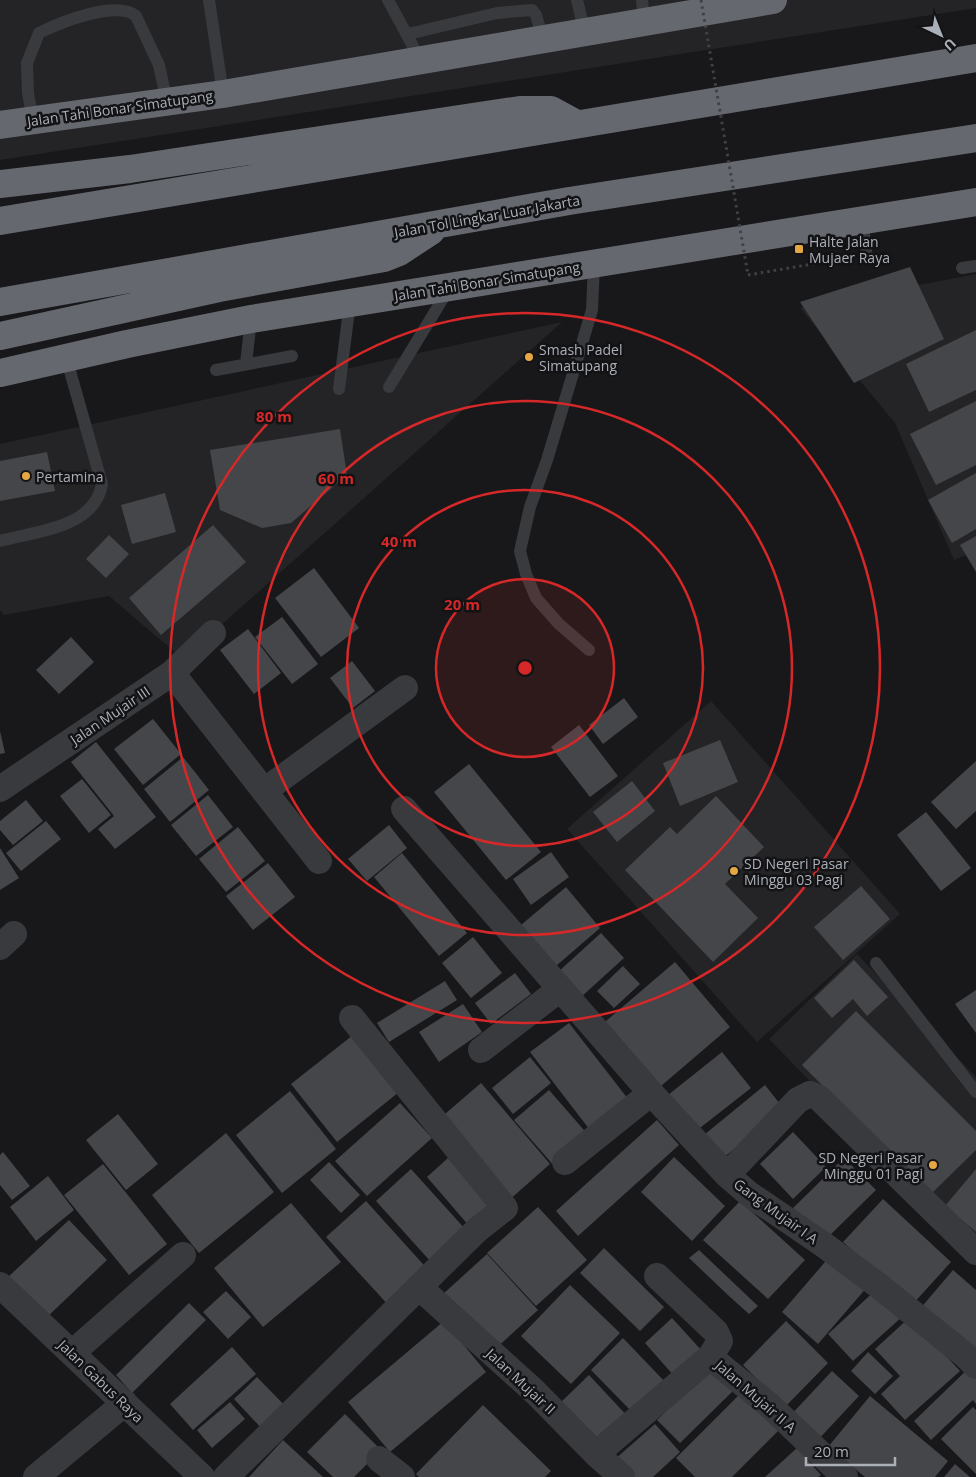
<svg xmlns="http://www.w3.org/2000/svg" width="976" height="1477" viewBox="0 0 976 1477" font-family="'Open Sans',sans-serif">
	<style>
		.built { fill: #242427 }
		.building { fill: #45464a }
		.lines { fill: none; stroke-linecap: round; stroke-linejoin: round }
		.path { stroke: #3f4145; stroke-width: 3; stroke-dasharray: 2.5 4; stroke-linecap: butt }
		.lane { stroke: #393a3e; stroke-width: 12 }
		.street { stroke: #393a3e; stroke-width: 26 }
		.highway { stroke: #65686f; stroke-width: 28 }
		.path-bridge { stroke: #3f4145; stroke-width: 3; stroke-dasharray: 2.5 4; stroke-linecap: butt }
		.ring { fill: none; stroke: #d62828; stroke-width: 2.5 }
		.poi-dot { fill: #e5a744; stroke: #131315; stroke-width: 2 }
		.labels { text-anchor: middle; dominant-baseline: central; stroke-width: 5; stroke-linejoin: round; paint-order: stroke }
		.street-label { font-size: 14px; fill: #abb0b8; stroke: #131315 }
		.poi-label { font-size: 14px; fill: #abb0b8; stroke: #131315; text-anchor: start }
		.centre { fill: #d62828; stroke: #131315; stroke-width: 2.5 }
		.ring-label { font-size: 15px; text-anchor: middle; font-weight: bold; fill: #d62828; stroke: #131315; stroke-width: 5; stroke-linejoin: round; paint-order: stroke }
	</style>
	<rect width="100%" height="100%" fill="#18181a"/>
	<!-- built -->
	<path class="built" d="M0,0H976V8L0,160Z
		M976,274V551L954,560L895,423L800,308Z
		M562,322L183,659L109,596L4,615L0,610V444Z
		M711,701L900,914L757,1042L567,829Z
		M857,954L976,1077V1253L769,1039Z"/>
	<!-- building -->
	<path class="building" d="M910,267L944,339L854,383L800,302Z
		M976,330V390L929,412L906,364Z
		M976,401V465L936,485L910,434Z
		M340,429L347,475L291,523L262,528L220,510L210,450Z
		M47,452L55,491L0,501V461Z
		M976,473V529L952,543L928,500Z
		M165,493L176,532L132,544L121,505Z
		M213,525L246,562L161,635L129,598Z
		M109,535L129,554L106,578L86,559Z
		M976,536V572L960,545Z
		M314,568L359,628L321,657L275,598Z
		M282,617L318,664L292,684L255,637Z
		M248,629L281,673L254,694L220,650Z
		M71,637L94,662L59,694L36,670Z
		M352,661L375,691L353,708L330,678Z
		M624,698L638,717L603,744L589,725Z
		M153,719L181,754L143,785L114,749Z
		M579,725L618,776L590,797L551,747Z
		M0,731L5,753L0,754Z
		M720,740L738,782L680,806L663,763Z
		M96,742L156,817L115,849L98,829L114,816L71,762Z
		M183,757L209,790L170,822L144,789Z
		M976,761V811L956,829L931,802Z
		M469,764L541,852L506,880L434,792Z
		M82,779L111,815L89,833L60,796Z
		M632,781L655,811L617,842L593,812Z
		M208,795L233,827L196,856L171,825Z
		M716,796L764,847L725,884L758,918L713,962L625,870L670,827L677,834Z
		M26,800L43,821L13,845L0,830V821Z
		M926,812L971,868L941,891L897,835Z
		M46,821L61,839L21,871L6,853Z
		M389,825L407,848L367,881L348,859Z
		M238,827L265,861L226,892L199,859Z
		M0,848L19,878L0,890Z
		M551,852L569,877L531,905L513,879Z
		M402,853L467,933L439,956L374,877Z
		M268,863L295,897L253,930L226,896Z
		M861,886L890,919L843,960L814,927Z
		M566,887L600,928L556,966L521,925Z
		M601,933L624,958L580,998L558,972Z
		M473,937L502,973L471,998L442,963Z
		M854,960L888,997L867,1016L853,999L832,1018L814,998Z
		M675,962L730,1027L654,1092L599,1027Z
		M623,966L640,984L614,1008L597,991Z
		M515,973L531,994L491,1024L475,1003Z
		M445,981L457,1000L389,1042L377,1023Z
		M976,990V1033L955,1004Z
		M463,1004L482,1032L439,1062L419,1032Z
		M856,1011L976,1131V1150L931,1194L802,1065Z
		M569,1023L632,1104L593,1134L530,1052Z
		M353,1035L399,1092L337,1142L291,1084Z
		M722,1052L751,1088L691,1135L663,1099Z
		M530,1057L551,1083L513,1114L492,1088Z
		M481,1083L550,1164L508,1201L438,1120Z
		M765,1085L784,1109L723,1158L704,1135Z
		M549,1090L590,1137L555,1167L514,1120Z
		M290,1091L336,1149L282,1193L236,1135Z
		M400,1103L432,1138L367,1196L335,1161Z
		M118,1114L158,1164L126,1190L86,1140Z
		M657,1120L679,1145L578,1236L556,1211Z
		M793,1132L826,1167L793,1199L760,1164Z
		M226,1133L274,1192L199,1253L152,1195Z
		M3,1152L30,1186L12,1200L0,1185V1155Z
		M674,1157L725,1206L692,1241L641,1192Z
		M448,1158L491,1208L470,1227L427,1177Z
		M844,1158L876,1190L825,1240L793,1208Z
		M329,1162L360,1195L341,1213L310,1180Z
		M103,1164L167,1244L129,1275L64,1195Z
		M411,1169L466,1230L431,1262L376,1201Z
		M976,1169V1232L945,1206Z
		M48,1176L74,1210L36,1241L10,1207Z
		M883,1199L951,1262L912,1305L843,1242Z
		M366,1201L431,1273L391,1308L326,1237Z
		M740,1201L805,1260L768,1299L703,1240Z
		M291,1203L341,1262L263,1327L214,1268Z
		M538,1207L587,1260L536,1306L487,1253Z
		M69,1220L107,1260L45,1319L6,1279Z
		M604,1248L664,1307L640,1331L580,1273Z
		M699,1250L739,1288L758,1306L749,1314L729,1296L689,1258Z
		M487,1254L538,1310L493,1351L442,1295Z
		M831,1255L868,1286L818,1344L782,1312Z
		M953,1270L976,1290V1358L919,1310Z
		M570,1285L620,1333L571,1384L521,1336Z
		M878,1288L903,1316L853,1361L828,1334Z
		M226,1291L251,1317L228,1339L203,1312Z
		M189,1303L206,1320L132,1393L116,1375Z
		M910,1317L960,1371L905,1420L881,1394L900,1376L875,1349Z
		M672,1318L703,1352L675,1377L645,1343Z
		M444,1321L486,1372L390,1452L348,1402Z
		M786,1321L828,1363L785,1407L743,1365Z
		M623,1338L668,1385L636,1416L591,1370Z
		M232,1347L256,1374L193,1430L170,1404Z
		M868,1352L893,1376L875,1394L851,1371Z
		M972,1365L976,1369V1404L973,1400L931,1440L914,1421Z
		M711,1367L734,1390L680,1443L657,1420Z
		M832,1371L859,1396L815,1443L788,1418Z
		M589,1375L631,1420L600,1448L559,1404Z
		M257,1377L290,1411L266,1433L234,1399Z
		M743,1391L780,1429L732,1477H695L676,1458Z
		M870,1396L948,1461L935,1477H865L828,1447Z
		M230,1402L245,1419L212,1448L197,1430Z
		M483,1405L551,1471L545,1477H419L416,1474Z
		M973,1407L976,1410V1474L941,1439Z
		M345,1414L381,1450L354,1477H333L307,1452Z
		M655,1424L680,1452L653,1477H630L614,1460Z
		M283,1440L323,1477H249Z
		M797,1448L821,1475L818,1477H765Z
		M955,1464L970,1477H944Z"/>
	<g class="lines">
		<!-- path -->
		<path class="path" d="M748,275L842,259L840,252"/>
		<!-- lane -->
		<path class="lane" d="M209,0L223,94
			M388,0L421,61
			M577,0L585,33
			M642,0L644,22
			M408,34L497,13L532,10L536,15L543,39
			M33,121L28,93L27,63L39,33C61,22 116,0 136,16L159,65L167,102
			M862,220L867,257
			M962,268L976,266
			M246,364L251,319
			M216,370L292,356
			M389,387L450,287
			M339,389L350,302
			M0,541C36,531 95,528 102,484L66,357
			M589,650L559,624L536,598L526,574L520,551L530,507L547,460L592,310L594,264
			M876,963L976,1092"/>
		<!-- street -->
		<path class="street" d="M172,673L319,861
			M0,789L172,673L213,633
			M264,791L405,688
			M404,809L651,1093L727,1175L749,1194L824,1245L879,1286L965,1355L976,1366
			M0,947L14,934
			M481,1050L560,989
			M565,1162L651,1093
			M727,1175L798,1100L810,1094L819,1098L976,1252
			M0,1285L202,1477
			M419,1287L535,1392L596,1454L622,1477
			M72,1353L183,1255
			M710,1357L769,1405L845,1477
			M596,1454L710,1357L720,1341L716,1332L657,1276
			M379,1459L402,1477
			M36,1477L125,1403
			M226,1477L477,1230L505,1208L352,1018"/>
		<!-- highway -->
		<path class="highway" d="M0,125L223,94L773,0
			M0,184L130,169L520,110H551L575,123
			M0,221L976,58
			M0,302L569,201L976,138
			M0,336L219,288L384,258L399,252L431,231
			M0,373L127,344L251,319L976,202"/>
		<!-- path-bridge -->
		<path class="path-bridge" d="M701,0L748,275"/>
	</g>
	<!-- distance rings -->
	<circle cx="525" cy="668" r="89" fill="#d62828" fill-opacity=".12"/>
	<g class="ring">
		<circle cx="525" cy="668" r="89"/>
		<circle cx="525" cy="668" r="178"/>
		<circle cx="525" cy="668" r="267"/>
		<circle cx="525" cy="668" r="355"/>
	</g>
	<!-- markers -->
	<g class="poi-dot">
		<rect x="794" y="244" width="10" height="10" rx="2.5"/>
		<circle cx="529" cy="357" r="5"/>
		<circle cx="26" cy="476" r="5"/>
		<circle cx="734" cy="871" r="5"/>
		<circle cx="933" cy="1165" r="5"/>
	</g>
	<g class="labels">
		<!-- street labels -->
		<g class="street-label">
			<text transform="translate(120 108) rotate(-8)">Jalan Tahi Bonar Simatupang</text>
			<text transform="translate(487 216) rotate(-10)">Jalan Tol Lingkar Luar Jakarta</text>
			<text transform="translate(487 281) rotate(-9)">Jalan Tahi Bonar Simatupang</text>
			<text transform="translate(110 715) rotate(-34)">Jalan Mujair III</text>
			<text transform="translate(776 1211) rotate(36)">Gang Mujair I A</text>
			<text transform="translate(101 1381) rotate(44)">Jalan Gabus Raya</text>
			<text transform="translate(521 1381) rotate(43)">Jalan Mujair II</text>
			<text transform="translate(756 1396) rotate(41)">Jalan Mujair II A</text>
		</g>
		<!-- poi labels -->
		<g class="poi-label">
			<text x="809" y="241">Halte Jalan<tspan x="809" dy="16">Mujaer Raya</tspan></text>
			<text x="539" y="349">Smash Padel<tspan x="539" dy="16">Simatupang</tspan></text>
			<text x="36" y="476">Pertamina</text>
			<text x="744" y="863">SD Negeri Pasar<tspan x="744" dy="16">Minggu 03 Pagi</tspan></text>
			<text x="923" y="1157" text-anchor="end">SD Negeri Pasar<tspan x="923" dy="16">Minggu 01 Pagi</tspan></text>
		</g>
	</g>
	<circle cx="525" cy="668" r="8" class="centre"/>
	<g class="ring-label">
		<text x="274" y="422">80 m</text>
		<text x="336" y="484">60 m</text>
		<text x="399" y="547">40 m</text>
		<text x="462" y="610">20 m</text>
	</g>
	<!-- north arrow -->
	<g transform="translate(941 35) rotate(137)" stroke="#131315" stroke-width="4" paint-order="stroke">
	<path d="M0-4L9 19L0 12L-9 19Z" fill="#abb0b8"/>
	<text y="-8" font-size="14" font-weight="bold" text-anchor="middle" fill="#abb0b8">U</text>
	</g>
	<!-- scale -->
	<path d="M806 1457v8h89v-8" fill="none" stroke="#abb0b8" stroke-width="2.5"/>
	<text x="814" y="1457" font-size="15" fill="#abb0b8" stroke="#131315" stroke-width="4" paint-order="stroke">20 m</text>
</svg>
